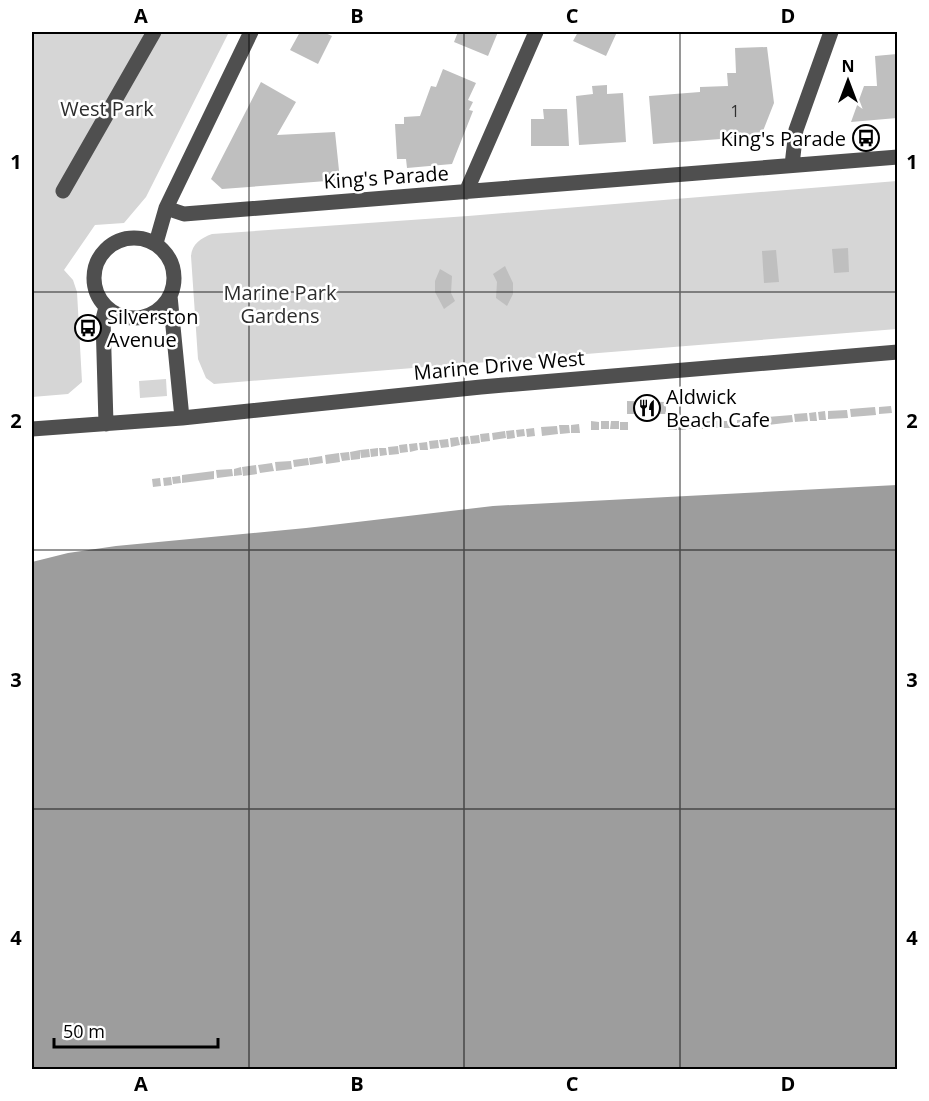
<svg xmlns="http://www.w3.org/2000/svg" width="929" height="1101" viewBox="0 0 929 1101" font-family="'Open Sans',sans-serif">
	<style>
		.green { fill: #d6d6d6 }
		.water { fill: #9d9d9d }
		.building { fill: #bfbfbf }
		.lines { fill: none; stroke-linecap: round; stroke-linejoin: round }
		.minor { stroke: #4f4f4f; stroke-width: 15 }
		.grid { fill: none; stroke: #000; stroke-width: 1.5; stroke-opacity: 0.55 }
		.labels { text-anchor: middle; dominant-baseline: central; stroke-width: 5; stroke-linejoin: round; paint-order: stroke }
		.number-label { font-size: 16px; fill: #303030 }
		.park-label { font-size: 20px; fill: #2d2d2d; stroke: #fff }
		.poi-label { font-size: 20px; fill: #000; stroke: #fff; text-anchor: start }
		.street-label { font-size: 20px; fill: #000; stroke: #fff }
		.neatline { fill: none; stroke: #000; stroke-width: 2 }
		.grid-label { font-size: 20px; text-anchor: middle; font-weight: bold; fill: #000 }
	</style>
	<rect width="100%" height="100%" fill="#fff"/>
	<!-- green -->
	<path class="green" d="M32,32H229L146,197L124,223L95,225L64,270L73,280L77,292L82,382L68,394L32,397Z
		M897,181V329L214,384L206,378L198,359L191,256C192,244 201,238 212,234L468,216Z
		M166,379L167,396L140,398L139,381Z"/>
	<!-- water -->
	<path class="water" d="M897,485V1069H32V562L68,553L116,546L306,528L493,506Z"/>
	<!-- building -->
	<path class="building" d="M300,32H323L332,36L318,64L290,50Z
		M458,32H498L488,56L454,42Z
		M578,32H617L606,56L573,41Z
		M767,47L774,103L761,136L653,144L649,96L700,92V87L728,86L727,73H736L735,48Z
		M897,54V118L851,122L864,86H877L875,56Z
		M443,69L476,83L468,100L473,102L469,110L473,111L452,164L407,168L406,159H397L395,124H404V117L420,116L431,86L436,87Z
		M261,82L296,102L277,135L335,132L340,180L222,189L211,179Z
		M607,85V94L623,93L626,142L579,145L576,96L593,94L592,86Z
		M543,109H567L569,146H531V119H544Z
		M848,248L849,272L834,273L832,249Z
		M776,250L779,282L764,283L762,251Z
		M505,266L513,283V294L507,306L496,298L497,282L493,274Z
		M440,269L452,276L451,293L455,301L444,309L435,292V281Z
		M627,401L666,402V414H627Z
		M891,406L892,413L879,414V407Z
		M875,407L876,415L851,417L850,409Z
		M847,410L848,418L828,419V411Z
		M825,411L826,420H819L818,412Z
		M816,412L817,421H810L809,413Z
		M807,413L808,421L795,422L794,414Z
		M792,415L793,422L768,425L767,417Z
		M758,418H764L765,425L752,426V419Z
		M750,419V426L737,427V420Z
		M591,421L599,422V430H591Z
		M601,421H609V429H601Z
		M611,421H619V429H610Z
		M705,421H734V428H705Z
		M620,422H628V430H620Z
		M668,422H677V430H668Z
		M678,422H686V430H678Z
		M688,422H703V429H687Z
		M579,424L580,433H571V425Z
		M559,425H569L570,433L560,434Z
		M557,426L558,434L542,436L541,427Z
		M534,428L535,436L527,437L526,429Z
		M524,429L525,436L517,437L516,430Z
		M514,430L515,438L507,439L506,431Z
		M505,431L506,438L493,440L492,433Z
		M489,433L490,441L481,442L480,434Z
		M479,435L480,443L471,444L470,436Z
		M468,436L470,444L461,445L460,437Z
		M458,437L460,445L451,447L450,438Z
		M448,439L449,447L441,448L439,440Z
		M438,440L439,448L430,449L429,441Z
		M427,442L428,450H420L419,443Z
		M417,443L418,450L410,452L409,444Z
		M407,444L408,452L400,453L399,445Z
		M398,446L399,454L389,455L388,447Z
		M378,448V456L371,457L370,449Z
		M379,448H386L387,455L380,456Z
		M369,449L370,457L361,458L360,450Z
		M360,450V459L351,460L350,452Z
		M349,452L350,460L342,461L340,453Z
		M339,453L340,462L326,464L325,455Z
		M322,456L323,463L310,465L309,458Z
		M308,458L309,465L294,467L293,460Z
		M291,461L292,469L276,471L275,462Z
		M272,463L274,471L260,473L258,465Z
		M256,465L257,474L243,476L242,467Z
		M241,467L242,475L234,476V469Z
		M232,469L233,476L217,478L216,470Z
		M214,471V479L182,483V475Z
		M180,476L181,483L173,484L172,477Z
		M171,477L172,485L164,486L163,478Z
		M160,478L161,486L153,487L152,479Z"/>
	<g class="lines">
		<!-- minor -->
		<path class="minor" d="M792,165L796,130L831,32
			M63,191L154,32
			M466,192L536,32
			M166,208L184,214L898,157
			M94 278a40 40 0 1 1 80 0a40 40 0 1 1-80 0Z
			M156,243L166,208L251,32
			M170,296L182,418
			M106,307L103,319L106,424
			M32,429L182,418L481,387L898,352"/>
	</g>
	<!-- grid -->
	<path class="grid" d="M249,32V1070M464,32V1070M680,32V1070M32,292H898M32,550H898M32,809H898"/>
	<!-- icons -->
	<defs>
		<symbol id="bus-ring" viewBox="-11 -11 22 22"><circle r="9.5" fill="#fff" stroke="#000" stroke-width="1.5"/><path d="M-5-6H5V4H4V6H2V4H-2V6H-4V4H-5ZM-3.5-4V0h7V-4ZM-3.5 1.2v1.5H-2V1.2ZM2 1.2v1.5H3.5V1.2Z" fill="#000"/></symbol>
		<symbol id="restaurant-ring" viewBox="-11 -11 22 22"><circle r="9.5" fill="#fff" stroke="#000" stroke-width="1.5"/><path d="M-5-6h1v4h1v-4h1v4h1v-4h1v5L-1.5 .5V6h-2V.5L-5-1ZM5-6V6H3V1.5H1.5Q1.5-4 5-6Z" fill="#000"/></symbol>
	</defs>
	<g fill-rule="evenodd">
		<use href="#bus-ring" x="851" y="123" width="30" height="30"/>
		<use href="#bus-ring" x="73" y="313" width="30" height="30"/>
		<use href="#restaurant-ring" x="632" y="393" width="30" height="30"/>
	</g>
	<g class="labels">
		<!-- number labels -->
		<g class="number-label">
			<text x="735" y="111">1</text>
		</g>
		<!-- park labels -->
		<g class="park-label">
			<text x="107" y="108">West Park</text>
			<text x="280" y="292">Marine Park<tspan x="280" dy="23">Gardens</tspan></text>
		</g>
		<!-- poi labels -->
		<g class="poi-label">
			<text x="846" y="138" text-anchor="end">King's Parade</text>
			<text x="107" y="316">Silverston<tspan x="107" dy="23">Avenue</tspan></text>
			<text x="666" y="396">Aldwick<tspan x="666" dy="23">Beach Cafe</tspan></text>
		</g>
		<!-- street labels -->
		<g class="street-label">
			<text transform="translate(386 177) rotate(-4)">King's Parade</text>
			<text transform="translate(499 365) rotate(-5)">Marine Drive West</text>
		</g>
	</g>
	<!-- border -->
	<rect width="929" height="1101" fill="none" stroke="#ffffff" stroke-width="66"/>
	<!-- north arrow -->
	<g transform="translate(848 81)" stroke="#ffffff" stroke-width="4.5" paint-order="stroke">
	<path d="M0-4.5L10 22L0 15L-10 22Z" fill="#000000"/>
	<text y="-9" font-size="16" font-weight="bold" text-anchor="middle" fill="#000000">N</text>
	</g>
	<!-- scale -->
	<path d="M54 1038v9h164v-9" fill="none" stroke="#000000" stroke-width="3"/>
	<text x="63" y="1038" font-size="18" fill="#000000" stroke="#ffffff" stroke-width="4.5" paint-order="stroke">50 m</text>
	<rect x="33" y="33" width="863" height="1035" class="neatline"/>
	<g class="grid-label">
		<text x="141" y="23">A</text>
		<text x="357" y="23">B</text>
		<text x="572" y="23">C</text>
		<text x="788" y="23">D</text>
		<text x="16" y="169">1</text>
		<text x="912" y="169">1</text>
		<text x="16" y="428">2</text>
		<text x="912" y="428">2</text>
		<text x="16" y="687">3</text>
		<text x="912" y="687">3</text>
		<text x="16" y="945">4</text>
		<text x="912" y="945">4</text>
		<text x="141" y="1091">A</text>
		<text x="357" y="1091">B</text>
		<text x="572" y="1091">C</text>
		<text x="788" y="1091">D</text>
	</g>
</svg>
